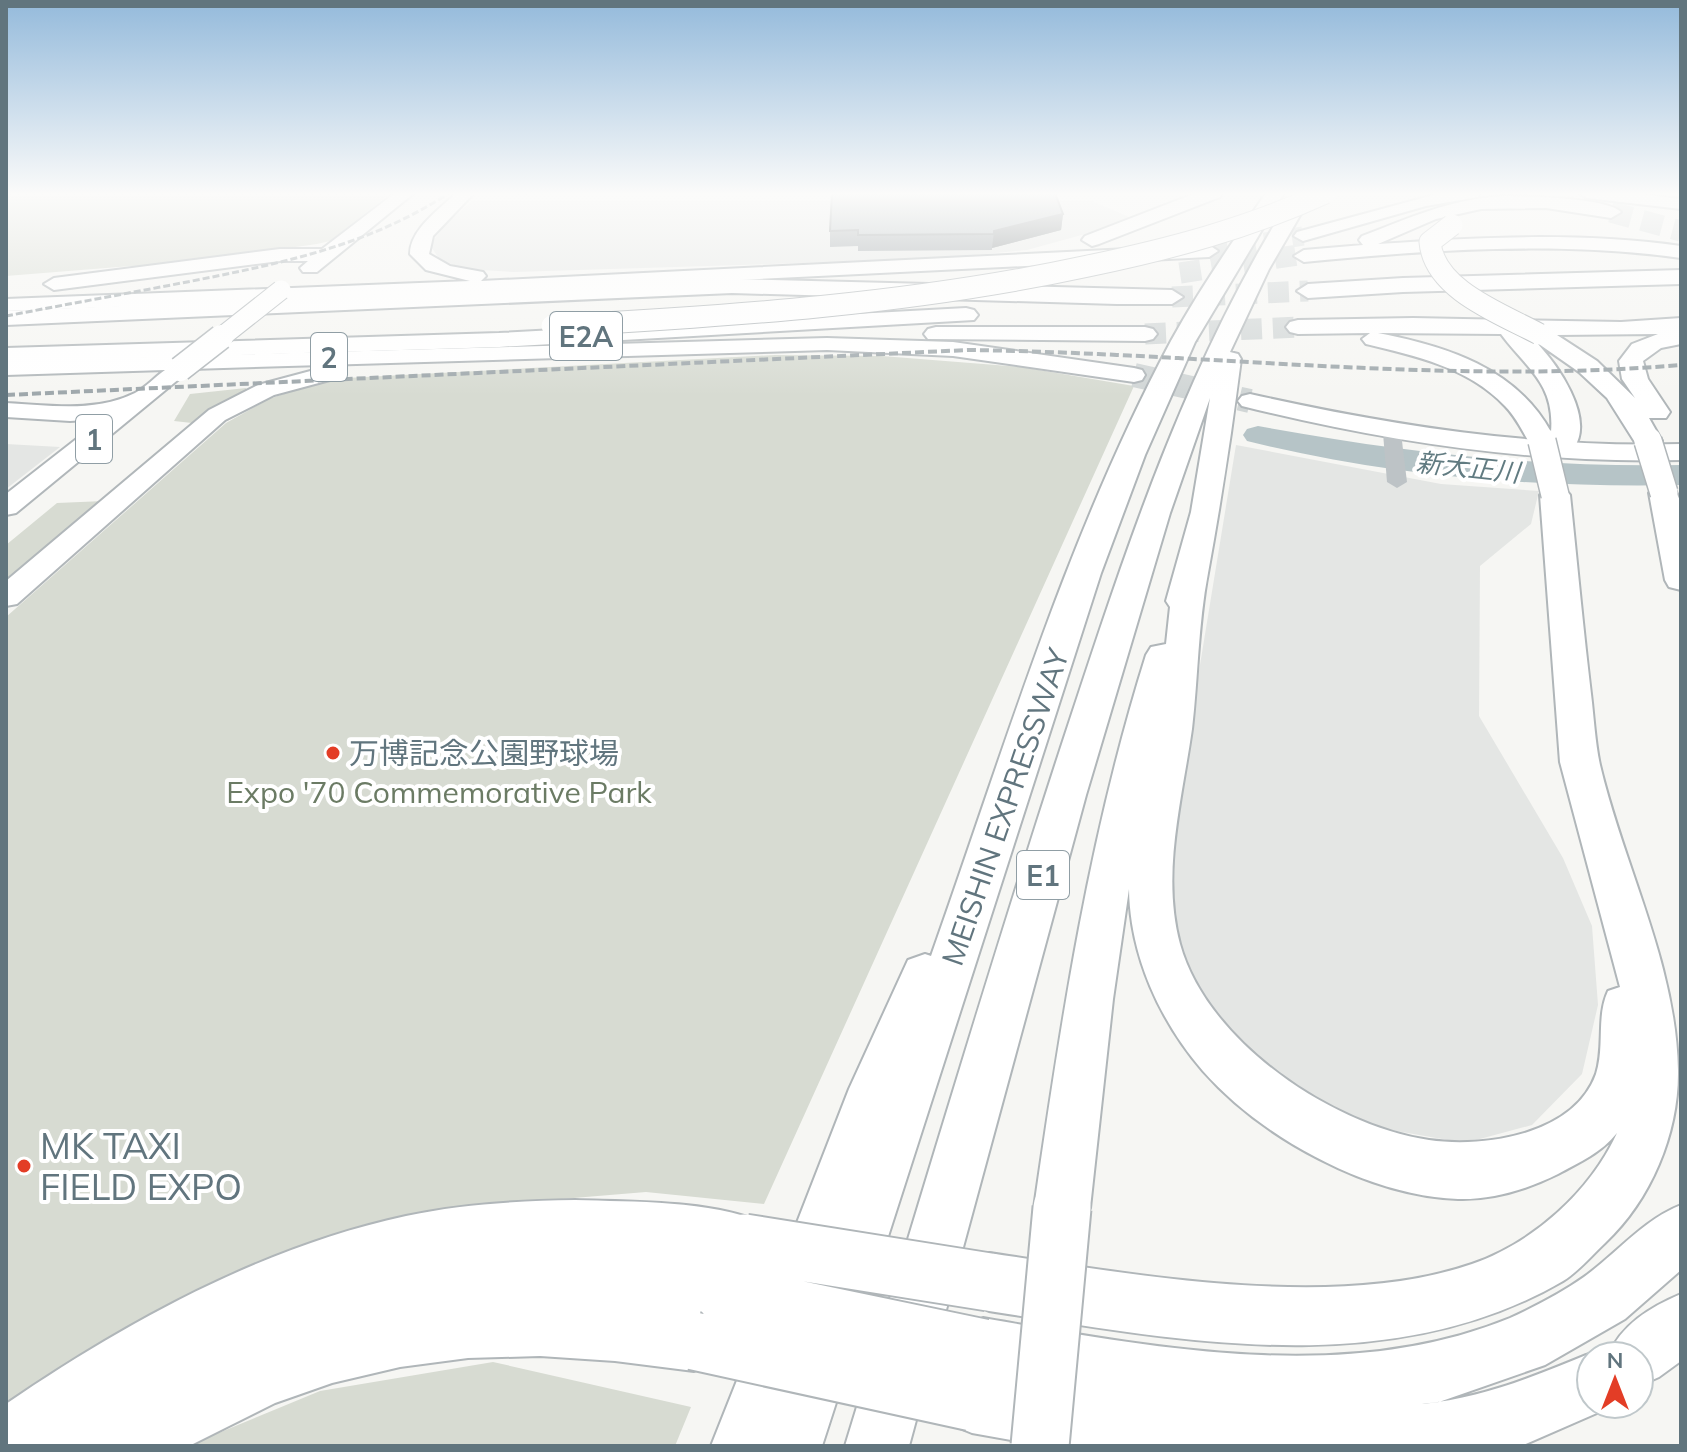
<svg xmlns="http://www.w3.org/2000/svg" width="1687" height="1452" viewBox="0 0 1687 1452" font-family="Mulish,'Noto Sans JP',sans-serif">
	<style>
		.built { fill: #e4e6e4 }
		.green { fill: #d7dbd2 }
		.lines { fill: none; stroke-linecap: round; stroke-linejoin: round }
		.river { fill: #b6c4c7; fill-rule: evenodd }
		.primary-tunnel-far1 { stroke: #d1d6d6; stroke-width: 19; stroke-dasharray: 19 9; stroke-linecap: butt }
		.primary-tunnel { stroke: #d1d6d6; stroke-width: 24; stroke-dasharray: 24 12; stroke-linecap: butt }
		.motorway-tunnel { stroke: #d1d6d6; stroke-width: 21; stroke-dasharray: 21 11; stroke-linecap: butt }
		.primary-casing { stroke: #b1b7ba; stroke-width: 4 }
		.motorway-casing { stroke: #b0b6b9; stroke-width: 4 }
		.tertiary { fill: #bdc3c6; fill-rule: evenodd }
		.primary { fill: #fff; fill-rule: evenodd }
		.motorway { fill: #fff; fill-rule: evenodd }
		.rail-far1 { stroke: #9ea7ab; stroke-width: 3; stroke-dasharray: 7 3; stroke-linecap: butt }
		.rail { stroke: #9ea7ab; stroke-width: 4; stroke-dasharray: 9 4; stroke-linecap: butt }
		.primary-bridge-far1-casing { stroke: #b1b7ba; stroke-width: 21; stroke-linecap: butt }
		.primary-bridge-casing { stroke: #b1b7ba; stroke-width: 27; stroke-linecap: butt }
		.motorway-bridge-far2-casing { stroke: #b0b6b9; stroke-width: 23; stroke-linecap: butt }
		.motorway-bridge-far1-casing { stroke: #b0b6b9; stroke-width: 30; stroke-linecap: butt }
		.motorway-bridge-casing { stroke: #b0b6b9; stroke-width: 61; stroke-linecap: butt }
		.primary-bridge-far1 { stroke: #fff; stroke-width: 19 }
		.primary-bridge { stroke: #fff; stroke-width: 24 }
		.motorway-bridge-far2 { stroke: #fff; stroke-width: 21 }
		.motorway-bridge-far1 { stroke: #fff; stroke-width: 27 }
		.motorway-bridge { stroke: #fff; stroke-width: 57 }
		.wall { fill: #8d969a }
		.shaded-wall { fill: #737a7d }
		.building { fill: #a4afb3; stroke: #737a7d; stroke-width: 2 }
		.poi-dot { fill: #e33d26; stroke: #fff; stroke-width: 3 }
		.labels { text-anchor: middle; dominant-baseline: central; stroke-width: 8; stroke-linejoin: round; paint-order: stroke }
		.far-water-label { font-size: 26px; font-style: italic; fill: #617b81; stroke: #fff }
		.shield { fill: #fff; stroke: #909ea5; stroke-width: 2 }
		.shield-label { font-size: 28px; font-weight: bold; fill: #61757e }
		.poi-label { font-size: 30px; fill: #61757e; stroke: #fff; text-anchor: start }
		.park-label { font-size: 30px; fill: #6b7b64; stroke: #fff }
		.street-label { font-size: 30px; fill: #61757e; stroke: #fff }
		.near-poi-label { font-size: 36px; fill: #61757e; stroke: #fff; text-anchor: start }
	</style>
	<rect width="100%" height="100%" fill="#f6f6f3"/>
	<!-- built -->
	<path class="built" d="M472,201H1092L1136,220L1027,250L934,259L514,272L466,269L440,260L430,245L444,226Z
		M6,444L60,447L6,489Z
		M1236,445L1441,484L1539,491L1531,524L1480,566L1479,716L1563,858L1592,926L1598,1005L1582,1074L1532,1125L1465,1143L1362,1125L1279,1079L1219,1026L1187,975L1174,916L1171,842Z"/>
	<!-- green -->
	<path class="green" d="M6,193H391L330,241L317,244L146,268L131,266L6,276Z
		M506,193H1068L513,195Z
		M775,355L882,356L1021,367L1134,386L764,1204L646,1192L513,1203L6,1416V617L226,423L269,399L307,386L346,378Z
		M246,388L247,394L192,423L174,421L190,394Z
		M104,501L6,585V545L57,503Z
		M493,1362L691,1407L675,1446H187L320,1391Z"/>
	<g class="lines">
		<!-- river -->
		<path class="river" d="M1258,426C1399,452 1538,468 1681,465V485C1536,488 1388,476 1247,441L1243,435L1247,429Z"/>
		<!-- primary-tunnel-far1 -->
		<path class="primary-tunnel-far1" d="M1209,251L1303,236"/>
		<!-- primary-tunnel -->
		<path class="primary-tunnel" d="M1134,375L1250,401"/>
		<!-- motorway-tunnel -->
		<path class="motorway-tunnel" d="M1611,212L1681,231
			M1180,273L1304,254
			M1172,297L1308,291
			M1145,334L1298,327"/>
		<defs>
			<path id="primary" d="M395,193H414L317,272H303L300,268L308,261H280L54,290L44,284L54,278L280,249H322Z
				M456,193H474L433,236L429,254L450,266L483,272L486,276L481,281L1209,245L1218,251L1209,257L430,295L6,311V299L470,281L426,270L410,254C410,229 440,209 456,193Z
				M1441,193H1480L1478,197L1426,206L1303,241L1294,236L1297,232Z
				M1579,193H1631L1681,199V209L1587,198Z
				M827,338L953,342L1134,368L1142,370L1145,375L1142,380L1134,382L953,356L827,350L191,369L16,513L6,515V494L102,419L70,421L6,417V403C49,405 95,413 135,393C145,388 155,377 165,370L6,375V361Z
				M333,365L341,367L344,372L341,377L274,395L225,420L17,604L6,606V581L209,410L258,385Z
				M1250,394C1393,426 1534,448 1681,444V460C1532,464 1386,442 1242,406L1238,401L1242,396Z"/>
			<path id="motorway" d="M1196,193H1222L1220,197L1099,244L1092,246L1082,240L1085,236Z
				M1266,193H1284L1195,342L1145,455L1101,573L867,1302L846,1310L825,1302L823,1296L806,1303L786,1294L777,1274L849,1089L908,960L925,954L931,956C1004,750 1067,535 1171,341C1199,290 1233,241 1266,193Z
				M1503,196C1525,196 1607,198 1621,212L1611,218L1546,208L1481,209L1436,219L1378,244C1478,237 1581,232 1681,246V258C1558,241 1428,250 1304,262L1294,256L1304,250L1363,245L1359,240L1362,236C1413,217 1446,200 1503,196Z
				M1292,206L1302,212L1269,269L1230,352L1238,354L1241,359C1232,431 1221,502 1208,573C1198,624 1198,678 1192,729C1182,800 1161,873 1180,944C1207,1042 1333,1126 1429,1140C1484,1148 1574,1135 1596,1074C1605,1046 1596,1017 1608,991L1620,987L1560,762L1540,495L1545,489L1555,486L1565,489L1570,495C1577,561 1583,628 1591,694C1594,718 1595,742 1600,765C1624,867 1676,963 1678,1070C1679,1133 1651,1200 1605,1243C1592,1255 1578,1272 1563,1281C1388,1383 1178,1340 989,1311L968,1303L960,1282L968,1261L989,1253C1132,1274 1333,1312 1472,1264C1533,1243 1590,1192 1617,1133C1601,1153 1580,1162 1558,1174C1528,1189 1492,1200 1458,1199C1369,1196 1262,1138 1203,1071C1160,1021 1130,956 1129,889L1113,999L1090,1208L1082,1228L1062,1236L1042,1228L1034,1208C1061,1021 1089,836 1146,655L1151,647L1166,644L1170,607L1166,601L1191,512L1210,398L1170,513L1086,795L909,1446H845C916,1215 984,983 1059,753C1121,565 1178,382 1282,212Z
				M1681,270V284L1403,292L1308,298L1297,291L1308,284L1403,278Z
				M732,279L1172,290L1183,297L1172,304H1117L732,293L6,325V311Z
				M966,308L974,310L978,315L974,320L499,347L6,362V348L499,333Z
				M1413,318L1621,322L1681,318V344L1661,348L1643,361L1648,379L1670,412L1666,418H1649L1662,441L1658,447L1648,449L1638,447L1607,398L1579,372L1536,342C1557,364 1595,417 1574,448L1564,450L1553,446L1542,449L1532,447C1523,433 1517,418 1505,406C1468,367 1415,356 1366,344L1362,339L1370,333L1298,334L1290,332L1286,327L1290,322L1298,320ZM1378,333L1501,334C1526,368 1555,383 1551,432C1516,368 1446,346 1378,333ZM1658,334L1632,344L1619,361L1622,379L1635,398L1597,361L1557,335Z
				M936,327H1145L1153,329L1157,334L1153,339L1145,341L928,339L924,334L928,329Z
				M1664,484L1674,487L1681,503V590L1669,587L1665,580L1649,493L1654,487Z
				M575,1200C634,1202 710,1200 764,1223L772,1243L764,1263L744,1271H738L745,1273L753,1294L745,1315L724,1323L716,1322L724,1341L715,1362L694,1371L615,1361L540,1356L468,1358L400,1367L332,1383L275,1403L189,1446H6V1404C126,1322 262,1247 406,1216C461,1204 518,1201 575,1200Z
				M1681,1205V1270L1625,1319L1545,1365L1439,1402L1422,1404C1483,1398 1535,1376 1591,1353L1598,1356H1591V1404L1613,1406L1521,1446H1044L972,1433L950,1424L941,1402L950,1380L968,1372L962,1369L953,1348L962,1327L983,1318C1153,1347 1344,1386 1510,1318C1534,1307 1563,1292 1584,1277C1617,1253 1643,1220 1681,1205Z
				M1681,1294V1361L1659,1377L1639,1386V1356H1608C1621,1325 1650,1307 1681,1294Z
				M784,1306L805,1315L809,1323L824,1317L845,1326L854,1347L822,1446H711L763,1315Z"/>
		</defs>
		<!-- primary casing -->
		<use href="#primary" class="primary-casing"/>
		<!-- motorway casing -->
		<use href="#motorway" class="motorway-casing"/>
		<!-- tertiary -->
		<path class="tertiary" d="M1392,427L1401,433L1407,482L1397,488L1387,482L1383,433Z"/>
		<!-- primary -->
		<use href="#primary" class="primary"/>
		<!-- motorway -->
		<use href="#motorway" class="motorway"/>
		<!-- rail-far1 -->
		<path class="rail-far1" d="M6,316C68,304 130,293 192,281C283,263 370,245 449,193"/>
		<!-- rail -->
		<path class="rail" d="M6,395L968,350C1206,353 1444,385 1681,365"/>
		<defs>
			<path id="primary-bridge-far1" d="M219,339L281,290"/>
			<path id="primary-bridge" d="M180,369L221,337"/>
			<path id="motorway-bridge-far2" d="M1452,225L1430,242C1434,290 1502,314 1539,334
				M552,326C732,316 912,304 1088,266C1170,249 1249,228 1325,193"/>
			<path id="motorway-bridge-far1" d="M1542,441L1555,495
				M1648,441L1664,493"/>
			<path id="motorway-bridge" d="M744,1243L989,1282
				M724,1294L983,1348
				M694,1341L972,1402
				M1040,1446L1062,1208"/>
		</defs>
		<!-- primary-bridge-far1 casing -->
		<use href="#primary-bridge-far1" class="primary-bridge-far1-casing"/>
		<!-- primary-bridge casing -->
		<use href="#primary-bridge" class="primary-bridge-casing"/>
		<!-- motorway-bridge-far2 casing -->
		<use href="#motorway-bridge-far2" class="motorway-bridge-far2-casing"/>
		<!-- motorway-bridge-far1 casing -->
		<use href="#motorway-bridge-far1" class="motorway-bridge-far1-casing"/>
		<!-- motorway-bridge casing -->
		<use href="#motorway-bridge" class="motorway-bridge-casing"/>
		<!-- primary-bridge-far1 -->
		<use href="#primary-bridge-far1" class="primary-bridge-far1"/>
		<!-- primary-bridge -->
		<use href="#primary-bridge" class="primary-bridge"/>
		<!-- motorway-bridge-far2 -->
		<use href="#motorway-bridge-far2" class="motorway-bridge-far2"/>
		<!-- motorway-bridge-far1 -->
		<use href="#motorway-bridge-far1" class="motorway-bridge-far1"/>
		<!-- motorway-bridge -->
		<use href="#motorway-bridge" class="motorway-bridge"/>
	</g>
	<!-- wall -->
	<path class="wall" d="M1063,214L1061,230L992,248V250L858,251V246L830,247V231Z"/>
	<!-- shaded-wall -->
	<path class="shaded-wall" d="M1063,214L1061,230L992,248L994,231Z"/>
	<!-- building -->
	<path class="building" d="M832,193H1055L1063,214L994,231V234L858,235V230L830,231Z"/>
	<!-- sky -->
	<linearGradient id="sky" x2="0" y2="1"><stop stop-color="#94badb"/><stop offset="0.49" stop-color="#fbfbfa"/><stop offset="1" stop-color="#fbfbfa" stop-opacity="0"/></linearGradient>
	<rect width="1687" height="396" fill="url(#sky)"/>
	<!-- markers -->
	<g class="poi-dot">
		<circle cx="333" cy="753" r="8"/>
		<circle cx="24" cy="1166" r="8"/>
	</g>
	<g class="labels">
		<!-- far-water labels -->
		<g class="far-water-label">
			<text transform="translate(1468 467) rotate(6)">新大正川</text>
		</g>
		<!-- shield labels -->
		<g class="shield">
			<rect x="550" y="312" width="72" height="48" rx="6"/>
			<rect x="311" y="333" width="36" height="48" rx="6"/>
			<rect x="76" y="415" width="36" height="48" rx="6"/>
			<rect x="1017" y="851" width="52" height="48" rx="6"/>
		</g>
		<g class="shield-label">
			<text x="586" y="336">E2A</text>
			<text x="329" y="357">2</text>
			<text x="94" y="439">1</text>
			<text x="1043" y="875">E1</text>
		</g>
		<!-- poi labels -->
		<g class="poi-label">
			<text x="349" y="753">万博記念公園野球場</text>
		</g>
		<!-- park labels -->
		<g class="park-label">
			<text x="439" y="792">Expo '70 Commemorative Park</text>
		</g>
		<!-- street labels -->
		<g class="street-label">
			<text transform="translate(1005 807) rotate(-71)">MEISHIN EXPRESSWAY</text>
		</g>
		<!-- near-poi labels -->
		<g class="near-poi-label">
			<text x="40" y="1145">MK TAXI<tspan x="40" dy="41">FIELD EXPO</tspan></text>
		</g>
	</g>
	<!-- border -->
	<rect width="1687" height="1452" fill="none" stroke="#61757e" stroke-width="16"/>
	<!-- north arrow -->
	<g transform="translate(1615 1380)"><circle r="38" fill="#ffffff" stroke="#c0c8cb" stroke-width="2"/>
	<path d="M0-6L14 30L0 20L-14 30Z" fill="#e33d26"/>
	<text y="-12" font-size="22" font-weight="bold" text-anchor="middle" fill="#61757e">N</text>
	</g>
</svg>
